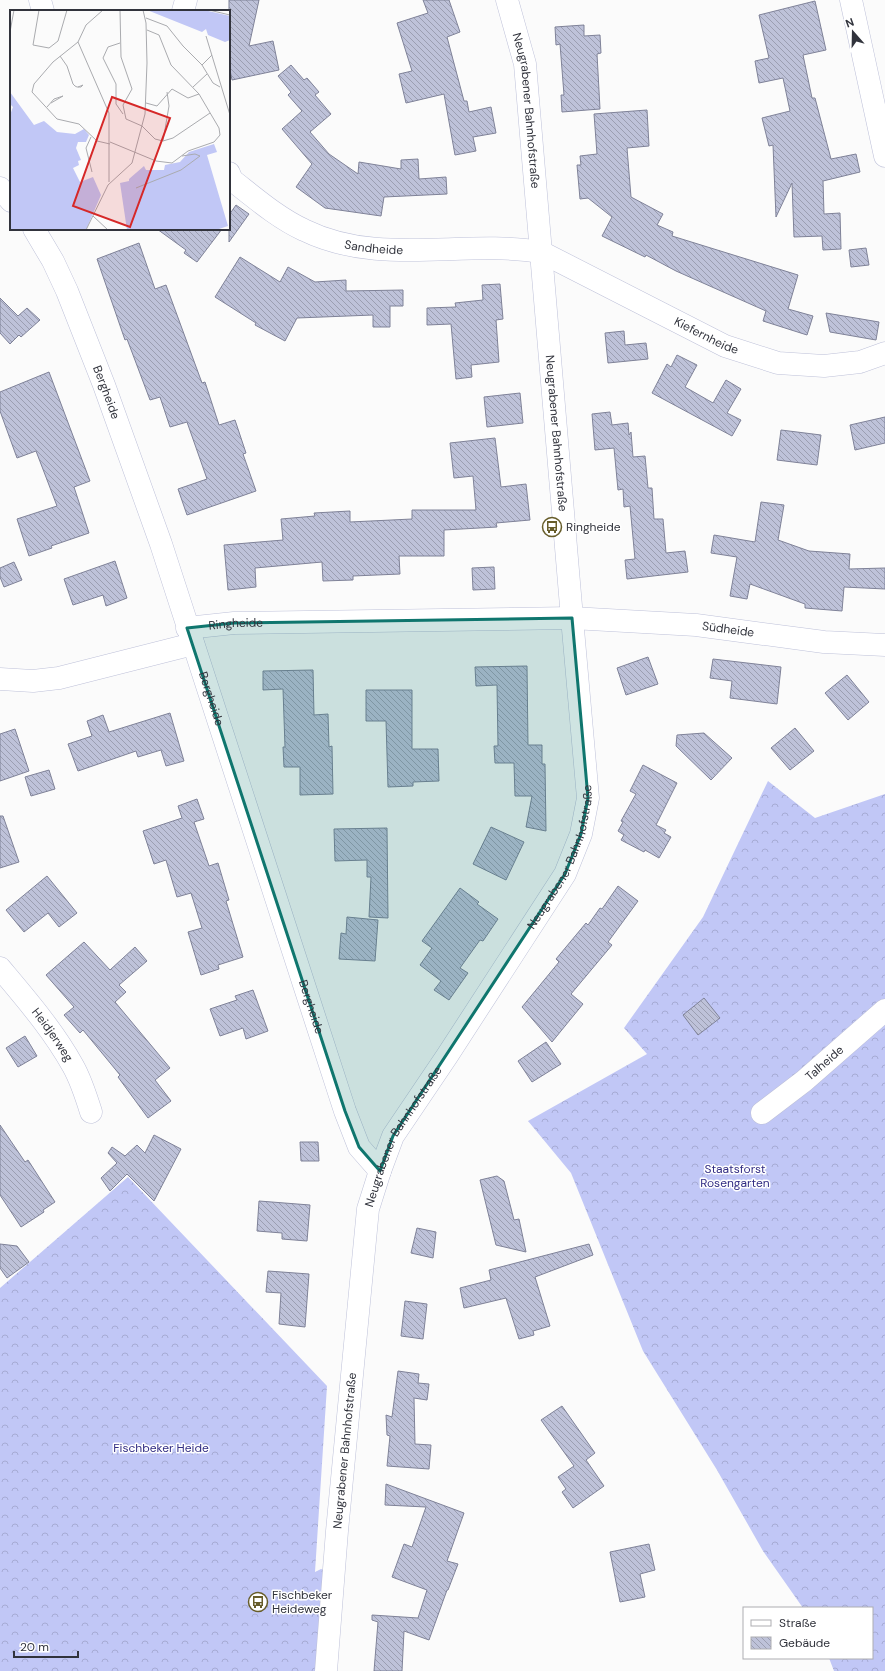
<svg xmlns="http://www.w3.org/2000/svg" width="885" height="1671" viewBox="0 0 885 1671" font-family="'DM Sans',sans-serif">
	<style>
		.forest { fill: url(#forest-crowns) }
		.building { fill: url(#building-back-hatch); stroke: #7f8298 }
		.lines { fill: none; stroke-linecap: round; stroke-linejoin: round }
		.minor-casing { stroke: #bec1d9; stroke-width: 23 }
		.tertiary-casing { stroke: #bec1d9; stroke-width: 23 }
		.minor { stroke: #fff; stroke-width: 22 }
		.tertiary { stroke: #fff; stroke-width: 22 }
		.marked { fill: #0f766e; fill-opacity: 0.2; stroke: #0f766e; stroke-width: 3; stroke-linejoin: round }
		.labels { text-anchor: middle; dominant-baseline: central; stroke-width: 3; stroke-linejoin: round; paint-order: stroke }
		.street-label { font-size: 12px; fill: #31333c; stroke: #fff }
		.poi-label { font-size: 12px; fill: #31333c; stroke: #fff; text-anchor: start }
		.park-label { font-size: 12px; fill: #312c83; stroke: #fff }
		.inset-road { fill: none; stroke: #aaabaf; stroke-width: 1 }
		.view { fill: #d62828; fill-opacity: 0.15; stroke: #d62828; stroke-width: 2 }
		.inset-edge { fill: none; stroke: #31333c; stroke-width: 2 }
	</style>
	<defs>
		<pattern id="forest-crowns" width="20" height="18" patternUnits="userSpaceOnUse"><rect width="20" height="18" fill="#c1c7f6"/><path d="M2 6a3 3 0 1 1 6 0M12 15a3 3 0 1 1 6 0" fill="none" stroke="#a6abd4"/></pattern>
		<pattern id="building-back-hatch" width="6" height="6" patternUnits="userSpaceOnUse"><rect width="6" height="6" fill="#bec2d9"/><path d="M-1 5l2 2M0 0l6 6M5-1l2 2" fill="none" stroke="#9b9eb1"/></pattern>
	</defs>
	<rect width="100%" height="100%" fill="#fbfbfb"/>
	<!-- forest -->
	<path class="forest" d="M768,781L815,818L885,794V1671H834L829,1658H872V1608H803L763,1551L717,1470L643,1351L571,1173L528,1121L647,1054L624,1028L703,917Z
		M128,1177L327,1386L315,1572L321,1569L324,1570L318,1671H0V1288Z"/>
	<!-- building -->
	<path class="building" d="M229,0H259L249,46L273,41L279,70L232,80L229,65Z
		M423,0H449L460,32L447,37L464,101H467L469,112L491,107L496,133L473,137L476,151L455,155L444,94L406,103L399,74L412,71L397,23L428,13Z
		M815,1L826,50L803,55L812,98H815L831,159L856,154L860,172L823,181L824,214L840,213L841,249L823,250L822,236L794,237L792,183L776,217L773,145L769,146L762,118L790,111L783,78L759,83L755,61L769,58L759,15Z
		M584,25V36L600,35L601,53L597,54L600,109L562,112L561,95H564L560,44L556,45L555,27Z
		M291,65L304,80L307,78L319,92L315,95L331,114L310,132L329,154L358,174L359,162L401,169V160L418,159L419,179L446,177L447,194L384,197L381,216L325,208L296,187L312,164L282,129L302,111L288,95L291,92L278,76Z
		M647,110L649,146L627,148L631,197L663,214L657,225L673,232L672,236L798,275L788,309L813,316L807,335L763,321L766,311L676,271L646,255L645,257L602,236L612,217L588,198L580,199L577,165H581L580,156L597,154L594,114Z
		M236,205L249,214L229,242V215Z
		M157,229H222L197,262L184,253L186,250Z
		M139,243L155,289L166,285L202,383L205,382L219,425L235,420L246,453L243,454L256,491L187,515L178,489L207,479L187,422L170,427L160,397L150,400L127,339L125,340L97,259Z
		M866,248L869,265L851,267L849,250Z
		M240,257L280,282L288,267L315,282L346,280V291L403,290V306H390V327H373V315L297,318L285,341L255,325L256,323L215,297Z
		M500,284L503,319L496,320L499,362L471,365L472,377L456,379L451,324L427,325V308L456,307L455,303L483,300L482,285Z
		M0,298L18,316L27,308L40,320L21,337L19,335L10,344L0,333Z
		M826,313L879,322L876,340L830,332Z
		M624,331L625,345L646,343L648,359L608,363L605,333Z
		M677,355L697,365L685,387L713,403L726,380L741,389L727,413L741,420L732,436L652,393L667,364L671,367Z
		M49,372L90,481L74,487L89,533L51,546L52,548L29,556L17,519L57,506L36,451L17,458L0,411V392Z
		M520,393L523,423L487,427L484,397Z
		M610,412L612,425L628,423L629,435L631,432L633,457L645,456L648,488H652L654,519H663L666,553L685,551L688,572L627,579L625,560L635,559L630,506L624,507L623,489L618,490L614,448L595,450L592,414Z
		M885,417V443L855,450L850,425Z
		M781,430L821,435L817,465L777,460Z
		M495,438L501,487L526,484L530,520L496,523L497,527L444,530V556H399L400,574L353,576V580L323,581L322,562L255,568L256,587L228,590L224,545L283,540L281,519L315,516L314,513L350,511V522L412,519V510H476L473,476L454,478L450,443Z
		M761,502L784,505L778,540L809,551L850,554L849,569L885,568V589L844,587L842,611L805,608V604L750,584L747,599L730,596L737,557L711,553L714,535L755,542Z
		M115,561L127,598L106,606L103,595L73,605L64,579Z
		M14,562L22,580L4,587L0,577V568Z
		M494,567L495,589L473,590L472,568Z
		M648,657L658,684L626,695L617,668Z
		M713,659L781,667L777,704L730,698L732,681L710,678Z
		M527,666L528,745H542V764H545L546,831L526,827L532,796H515L514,763H495L494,746H498L497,685L476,686L475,667Z
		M313,670L314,715L328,714L329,747L332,746L333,794L300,795V767H284L283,747H285L283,689L263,690V671Z
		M847,675L869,702L848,720L825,693Z
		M366,690H412V749H438L439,781L413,782V786L388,787L386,721H366Z
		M170,713L184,761L166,766L161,750L138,757L136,751L78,771L68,744L92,736L87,721L103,715L109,732Z
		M795,728L814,751L790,770L771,748Z
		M15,729L29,771L0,781V734Z
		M704,733L732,758L711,780L676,746L677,735Z
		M643,765L677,783L656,825L666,830L664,833L671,837L659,858L645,850L644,852L621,840L624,835L618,831L623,822L621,821L636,794L630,791Z
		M49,770L55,789L31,796L25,777Z
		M197,799L204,819L194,822L209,866L218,863L229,900L226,901L243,957L218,965L219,969L201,975L188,932L202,928L191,893L177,897L166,860L154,864L143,831L182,818L178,806Z
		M0,816H3L19,862L0,868Z
		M491,827L524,842L506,880L473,864Z
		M387,828L388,918L369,917L371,877H367V860L335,861L334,829Z
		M47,876L77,913L59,927L48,913L24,932L6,910Z
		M618,886L638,901L608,942L612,945L571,994L583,1004L552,1042L522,1007L559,962L556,959L586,923L588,925L600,908L602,909Z
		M460,888L479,902L477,904L498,919L483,941L480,940L460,968L468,973L449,1000L434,990L441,981L420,965L432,948L422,941Z
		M347,917L378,920L375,961L339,959L341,933L346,934Z
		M84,942L110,970L135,947L147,961L119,985L126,992L115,1002L170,1068L155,1080L171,1101L148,1118L118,1077L120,1075L83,1030L80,1033L64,1015L74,1007L46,975Z
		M253,990L268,1031L246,1039L243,1028L220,1036L210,1009L237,1000L235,996Z
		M704,998L720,1018L698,1035L683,1015Z
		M25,1036L37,1056L18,1067L6,1048Z
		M546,1042L561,1064L532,1082L518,1061Z
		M0,1125L25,1162L28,1160L55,1202L43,1210L44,1212L21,1227L0,1195Z
		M154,1135L181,1149L154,1201L127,1174L110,1191L101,1178L117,1163L108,1153L112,1147L125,1156L137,1145L145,1153Z
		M300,1142H318L319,1161H301Z
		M497,1176L504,1181L514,1220L519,1219L526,1252L496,1245L480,1180Z
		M259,1201L310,1205L307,1241L282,1239V1233L257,1231Z
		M417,1228L436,1232L433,1258L411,1253Z
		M0,1244L17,1246L29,1262L7,1278L0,1268Z
		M589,1244L593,1255L535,1277L550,1326L533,1331L534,1335L519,1339L506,1298L464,1308L460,1288L491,1280L489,1270Z
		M268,1271L309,1274L305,1327L279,1324L281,1293L266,1292Z
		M405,1301L427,1304L423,1339L401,1336Z
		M398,1371L419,1374L418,1383L429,1384L427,1400L414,1398L415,1444L431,1445L429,1469L387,1466L390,1436L387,1435L386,1415L392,1417Z
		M562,1406L595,1453L586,1460L604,1486L573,1508L562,1492L566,1489L558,1477L574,1466L541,1420Z
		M386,1484L464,1513L447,1561L458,1564L448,1590H447L429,1640L404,1631L402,1671H374L378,1622L372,1620V1615L418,1618L427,1590L392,1577L404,1544L412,1547L426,1507L385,1505Z
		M649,1544L655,1570L640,1574L645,1597L620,1602L610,1552Z"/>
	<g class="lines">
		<defs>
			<g id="minor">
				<path d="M40,0L43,11"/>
				<path d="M851,0L885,156"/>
				<path d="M183,11L186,0"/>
				<path id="s1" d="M229,173L232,180C255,198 278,218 304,230C379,267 463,239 541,252L725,346L778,363L824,366L860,362L885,353"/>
				<path d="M0,188L11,201"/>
				<path id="s2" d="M34,229L53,261L67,291L104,385L161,544L345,1111L359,1147L380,1171"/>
				<path id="s3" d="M187,628L234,623L572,618L696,625L824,642L885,645"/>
				<path d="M0,679L33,681L59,678L193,644"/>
				<path id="s4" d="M0,968C26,999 53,1030 73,1066C81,1080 86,1096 91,1112"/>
				<path id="s5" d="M762,1113L804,1081L885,1010"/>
				<path id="s6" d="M326,1671L337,1531L368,1209L380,1171L393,1136L447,1056L565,874L581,834L588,798L572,618"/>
			</g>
			<g id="tertiary">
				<path id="s7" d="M507,0L525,64L572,618"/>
			</g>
		</defs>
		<!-- minor casing -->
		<use href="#minor" class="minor-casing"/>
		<!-- tertiary casing -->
		<use href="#tertiary" class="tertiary-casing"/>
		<!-- minor -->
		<use href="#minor" class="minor"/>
		<!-- tertiary -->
		<use href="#tertiary" class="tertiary"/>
	</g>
	<!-- marked area -->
	<path class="marked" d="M572,618L588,798L581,834L565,874L393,1136L380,1171L359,1147L345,1111L187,628L234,623Z"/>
	<!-- icons -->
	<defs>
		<symbol id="bus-ring" viewBox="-11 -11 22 22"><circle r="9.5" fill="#fff" stroke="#675d2a" stroke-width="1.5"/><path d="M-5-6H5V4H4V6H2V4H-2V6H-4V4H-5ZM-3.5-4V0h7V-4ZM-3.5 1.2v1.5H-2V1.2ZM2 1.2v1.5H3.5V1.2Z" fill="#675d2a"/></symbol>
	</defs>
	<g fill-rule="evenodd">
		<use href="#bus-ring" x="541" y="516" width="22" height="22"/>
		<use href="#bus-ring" x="247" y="1591" width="22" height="22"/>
	</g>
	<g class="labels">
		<!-- street labels -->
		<g class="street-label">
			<text stroke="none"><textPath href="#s7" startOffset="113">Neugrabener Bahnhofstraße</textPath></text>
			<text stroke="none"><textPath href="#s1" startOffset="168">Sandheide</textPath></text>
			<text stroke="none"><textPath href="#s1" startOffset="521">Kiefernheide</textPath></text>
			<text stroke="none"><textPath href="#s2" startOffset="179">Bergheide</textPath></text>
			<text stroke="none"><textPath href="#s7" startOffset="437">Neugrabener Bahnhofstraße</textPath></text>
			<text stroke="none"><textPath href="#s3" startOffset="49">Ringheide</textPath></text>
			<text stroke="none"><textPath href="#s3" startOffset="542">Südheide</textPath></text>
			<text stroke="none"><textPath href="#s2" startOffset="503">Bergheide</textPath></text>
			<text stroke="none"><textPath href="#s6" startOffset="869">Neugrabener Bahnhofstraße</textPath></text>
			<text stroke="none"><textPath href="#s2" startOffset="827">Bergheide</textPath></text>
			<text stroke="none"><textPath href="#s4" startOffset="85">Heidjerweg</textPath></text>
			<text stroke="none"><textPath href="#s5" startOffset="80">Talheide</textPath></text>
			<text stroke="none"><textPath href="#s6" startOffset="545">Neugrabener Bahnhofstraße</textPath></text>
			<text stroke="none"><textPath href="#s6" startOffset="221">Neugrabener Bahnhofstraße</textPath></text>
		</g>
		<!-- poi labels -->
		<g class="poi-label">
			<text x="566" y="527">Ringheide</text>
			<text x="272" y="1595">Fischbeker<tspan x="272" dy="14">Heideweg</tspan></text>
		</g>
		<!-- park labels -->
		<g class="park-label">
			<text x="735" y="1169">Staatsforst<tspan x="735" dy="14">Rosengarten</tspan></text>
			<text x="161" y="1448">Fischbeker Heide</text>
		</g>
	</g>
	<!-- overview -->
	<g transform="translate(10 10)">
		<rect width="220" height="220" fill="#fbfbfb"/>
		<path d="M137,0H194L220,6V30L215,32L198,25L196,19L192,22ZM0,82L24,115L34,111L47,122L65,124L74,119L79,125L76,132H68L66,138L71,150L68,151L69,155L63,158L70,172L83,167L91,185L76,220H0V105L3,97L0,94ZM204,134L207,142L197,145L218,216L206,220H117L110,173L119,171V169L134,156L136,160H154L155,155L170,152L179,142Z" fill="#c1c7f6"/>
		<path class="inset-road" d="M29,0L23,35L39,38L48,31L57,0M93,0L76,15L68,32L99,103V172M110,0L111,47L122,79L113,95L116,109L132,116L145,129L153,131L163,128L200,103M199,0L220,5M136,8L157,16L173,36L192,55L203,73L210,77M0,22L4,0M196,26L220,105M68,32L43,52L24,74L22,82L47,109L69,114L87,131L100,134M110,33L98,37L93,48L106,74V94L113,104M50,46L57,56L63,74L65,76L67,77H71L73,75L68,77M192,55L202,45M183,77L197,64M136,93L147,96L162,79L178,88L189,84M37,97L44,89L53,86L41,93M81,127L76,138L82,162M153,131L159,96L157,82M100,132L146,151L162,153L178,141L204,132L210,125L209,118L189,84L161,55L149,25L137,20M126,178L171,160L190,146L185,144L172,146M83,206L98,220M76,220L98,175L122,153L135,104L137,53L136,13L133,0"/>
		<path class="view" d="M102,87L160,108L120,217L63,196Z"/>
		<rect width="220" height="220" class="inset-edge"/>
	</g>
	<!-- legend -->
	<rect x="743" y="1607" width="130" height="52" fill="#ffffff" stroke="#adadb1"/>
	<rect x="751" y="1620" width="20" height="6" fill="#ffffff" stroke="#adadb1"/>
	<text x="779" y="1627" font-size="12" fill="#31333c">Straße</text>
	<rect x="751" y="1637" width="20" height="12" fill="url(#building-back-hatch)" stroke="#adadb1"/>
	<text x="779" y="1647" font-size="12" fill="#31333c">Gebäude</text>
	<!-- north arrow -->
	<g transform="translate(853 32) rotate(340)" stroke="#ffffff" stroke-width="3" paint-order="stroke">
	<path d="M0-3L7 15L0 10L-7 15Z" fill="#31333c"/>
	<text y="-6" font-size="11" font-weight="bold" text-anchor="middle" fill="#31333c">N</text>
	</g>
	<!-- scale -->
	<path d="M14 1651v6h64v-6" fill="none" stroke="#31333c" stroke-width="2"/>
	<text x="20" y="1651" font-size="12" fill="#31333c" stroke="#ffffff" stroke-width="3" paint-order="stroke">20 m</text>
</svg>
